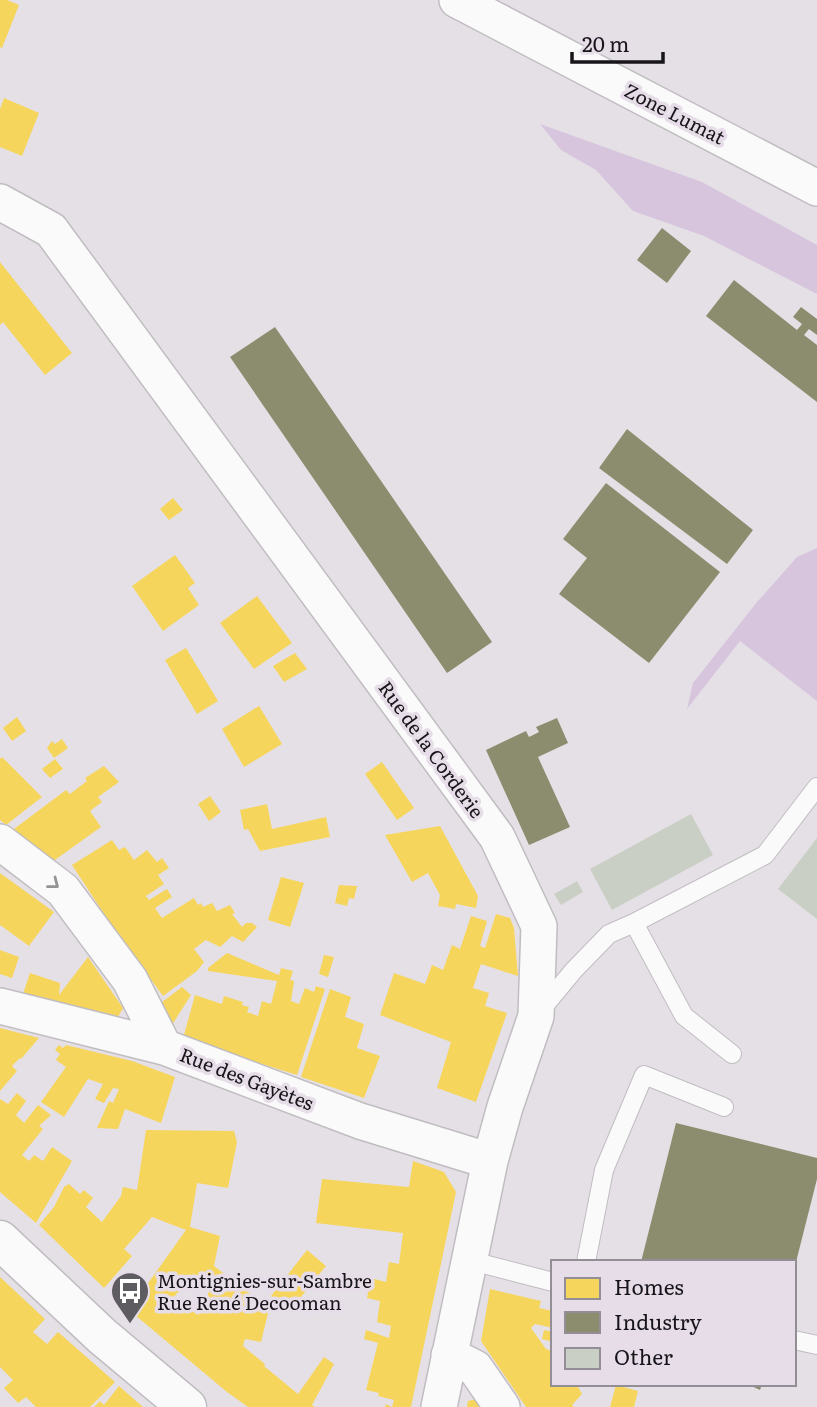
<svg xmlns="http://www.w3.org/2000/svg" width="817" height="1407" viewBox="0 0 817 1407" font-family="Literata,serif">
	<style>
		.green { fill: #d7c5de }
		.homes { fill: #f6d55c; fill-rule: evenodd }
		.industry { fill: #8c8c6e }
		.building { fill: #c9cfc4 }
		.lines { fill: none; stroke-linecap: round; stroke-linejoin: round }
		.lane-casing { stroke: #c0bdc1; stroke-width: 20 }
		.street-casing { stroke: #c0bdc1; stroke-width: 38 }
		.secondary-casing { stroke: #c0bdc1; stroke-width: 41 }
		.lane { stroke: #fbfafb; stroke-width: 18 }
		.street { stroke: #fbfafb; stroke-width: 35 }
		.secondary { stroke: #fbfafb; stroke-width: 38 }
		.oneway { stroke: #949395 }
		.labels { text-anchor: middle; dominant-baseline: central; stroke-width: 7; stroke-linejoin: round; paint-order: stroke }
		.street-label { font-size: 19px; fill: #171519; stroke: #e6dde9 }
		.poi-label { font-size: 19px; fill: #171519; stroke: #e6dde9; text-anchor: start }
	</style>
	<rect width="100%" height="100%" fill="#e5e0e6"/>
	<!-- green -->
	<path class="green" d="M540,124L702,182L817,245V294L704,236L633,211L596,170L561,150Z
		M817,548V701L740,641L687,709L693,683L757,602L797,557Z"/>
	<!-- homes -->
	<path class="homes" d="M0,0H7L19,5L2,48L0,47Z
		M4,98L39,113L22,156L0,147V109Z
		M0,262L72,353L45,375L3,322L0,325Z
		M173,498L183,510L169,520L160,509Z
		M175,555L195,583L188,588L199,605L163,631L132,586Z
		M257,596L292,643L254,669L220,623Z
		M186,648L218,701L197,714L165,660Z
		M295,653L307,669L284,682L273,666Z
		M259,706L282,744L244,767L222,729Z
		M17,717L26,731L12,741L3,728Z
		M62,739L68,748L54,758L47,748L52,741L55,744Z
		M2,757L42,797L6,825L0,820V759Z
		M55,759L63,769L50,778L42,769Z
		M382,762L414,808L397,820L365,774Z
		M104,766L119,782L98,797L102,802L90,811L101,827L52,862L14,829L66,790L70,794L87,781L85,778Z
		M210,796L221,812L209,821L198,804Z
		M267,804L272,829L326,817L330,837L260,851L248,829L244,830L240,810Z
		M440,826L478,896L476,908L456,904L455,909L438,906L440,895L428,873L412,882L385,835Z
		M112,840L119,850L125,847L134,860L147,850L157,862L162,858L169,868L158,875L164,884L146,896L149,900L167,889L172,897L155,908L162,918L194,898L198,905L201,903L203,907L212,903L217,911L230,905L235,913L232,914L242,927L246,923H252L257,927L243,942L232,936L220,947L206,940L194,949L204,962L197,971L163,996L114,929L72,865Z
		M0,873L54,912L29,946L0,925Z
		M281,877L304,883L290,927L268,920Z
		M339,885L357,886L354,899L349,898L347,906L335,903Z
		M496,914L510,918L514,928L518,976L481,964L473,988L489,993L485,1006L507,1013L476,1102L437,1088L451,1042L380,1015L394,973L425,984L432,965L443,970L452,945L460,949L471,916L487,921L480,946L485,948Z
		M0,950L19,957L12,978L0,974Z
		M227,953L279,975L281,968L293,971L290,980L294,981L291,1001L299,1004L305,988L314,992L316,986L325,989L297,1075L207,1047L184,1035L195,995L222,1004L224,996L243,1002L242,1005L249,1007L247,1012L258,1016L262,1001L271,1004L277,981L208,971V968Z
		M324,955L334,957L328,977L319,974Z
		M88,957L123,1008L118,1017L54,1003L55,1002L22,997L30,973L60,983L59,995Z
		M182,987L191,995L172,1025L158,1005Z
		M330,989L351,997L345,1017L364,1024L357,1048L380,1056L364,1098L301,1077Z
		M0,1028L39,1038L21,1059L20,1058L12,1066L17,1071L0,1091Z
		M59,1045L63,1048L66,1045L132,1061L175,1077L161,1123L125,1109L118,1129L97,1128L109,1101L113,1103L119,1089L113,1088L104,1103L95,1099L103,1084L88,1079L64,1117L41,1102L66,1067L56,1060L60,1054L55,1050Z
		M17,1093L26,1101L16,1115L24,1123L38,1105L51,1115L39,1126L43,1129L22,1155L29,1161L34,1155L43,1161L52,1147L72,1161L36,1223L0,1192V1099L8,1104Z
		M146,1130L234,1131L237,1142L228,1188L197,1183L190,1227L220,1236L214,1266L253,1296L271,1301L261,1342L245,1339L243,1346L265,1364L264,1366L298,1394L324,1357L334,1364L312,1405L315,1407H248L227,1392L129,1310L186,1230L152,1217L124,1249L132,1256L104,1288L39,1225L54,1207L64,1187L69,1184L80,1194L84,1190L93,1198L86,1207L102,1222L121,1196L123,1187L137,1190ZM193,1274L210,1287L207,1299L198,1315L174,1297Z
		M413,1161L444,1172L456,1192L411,1407H385L386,1404L392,1407L394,1400L378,1396L379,1393L366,1390L378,1343L364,1339L366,1330L389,1338L391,1326L377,1322L380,1301L367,1298L371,1278L386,1282L389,1262L399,1264L403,1233L316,1223L322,1179L409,1187Z
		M307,1250L326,1266L289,1312L271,1296Z
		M0,1277L45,1319L33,1332L47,1344L58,1332L115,1382L90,1407H36L26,1397L18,1403L4,1388L13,1380L0,1367Z
		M490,1289L541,1301L539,1308L553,1311V1328L535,1324L531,1328L546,1349L553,1351V1384L577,1385L582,1394L572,1405L574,1407H526L481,1341Z
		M544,1330L553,1332V1342L542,1339Z
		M616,1385L638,1391L634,1407H610Z
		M119,1386L143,1407H94L100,1401L104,1405Z
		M477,1399L483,1407H467L468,1401Z"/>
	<!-- industry -->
	<path class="industry" d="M662,228L691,251L667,283L637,260Z
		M734,280L797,330L802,324L793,317L801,307L817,319V335L809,329L804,335L817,345V402L706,316Z
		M275,327L492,642L447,673L230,357Z
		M627,429L753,530L727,564L599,468Z
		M606,483L720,572L649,663L559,594L587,558L563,539Z
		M557,718L568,743L538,757L570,827L529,845L486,750L526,731L529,737L539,732L536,727Z
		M676,1123L817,1158V1179L796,1262H641Z
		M747,1384H762L760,1390Z"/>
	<!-- building -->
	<path class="building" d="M691,814L713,855L612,910L590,869Z
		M817,838V919L778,889Z
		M577,881L583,892L561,905L554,894Z"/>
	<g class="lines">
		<defs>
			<path id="lane" d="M634,923L765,855L817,787
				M540,1011L574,970L609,934L634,923L684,1016L732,1054
				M468,1260L553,1282
				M586,1262L604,1170L644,1075L724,1107
				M794,1340L817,1345"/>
			<path id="street" d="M457,0L817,188
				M0,202L51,230L497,837L539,926L536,1016L505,1107L490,1161L439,1407
				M0,842L63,890L130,980L164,1047
				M0,1006L164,1047L360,1121L490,1161
				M449,1355L475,1368L502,1407"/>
			<path id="secondary" d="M0,1240L102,1336L187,1407"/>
		</defs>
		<!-- lane casing -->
		<use href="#lane" class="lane-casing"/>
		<!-- street casing -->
		<use href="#street" class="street-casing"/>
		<!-- secondary casing -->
		<use href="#secondary" class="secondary-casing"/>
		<!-- lane -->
		<use href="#lane" class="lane"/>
		<!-- street -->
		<use href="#street" class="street"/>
		<!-- secondary -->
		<use href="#secondary" class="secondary"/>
	</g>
	<!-- one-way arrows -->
	<defs><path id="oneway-chevron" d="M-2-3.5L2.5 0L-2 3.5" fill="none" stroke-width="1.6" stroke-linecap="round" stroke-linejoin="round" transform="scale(1.75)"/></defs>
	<use class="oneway" href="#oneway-chevron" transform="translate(54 884) rotate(38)"/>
	<!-- icons -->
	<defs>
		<symbol id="bus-pin" viewBox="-11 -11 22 30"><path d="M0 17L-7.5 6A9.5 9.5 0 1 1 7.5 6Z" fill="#5f5c61" stroke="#e6dde9"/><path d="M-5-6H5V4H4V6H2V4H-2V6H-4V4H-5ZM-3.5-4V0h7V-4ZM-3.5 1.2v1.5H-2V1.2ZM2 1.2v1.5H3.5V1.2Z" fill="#fff"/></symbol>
	</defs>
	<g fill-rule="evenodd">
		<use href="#bus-pin" x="108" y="1269" width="44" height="60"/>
	</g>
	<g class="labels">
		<!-- street labels -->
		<g class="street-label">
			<text transform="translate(675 113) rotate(27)">Zone Lumat</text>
			<text transform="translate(432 749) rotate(54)">Rue de la Corderie</text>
			<text transform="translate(247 1078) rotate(21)">Rue des Gayètes</text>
		</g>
		<!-- poi labels -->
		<g class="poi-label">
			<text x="157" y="1280">Montignies-sur-Sambre<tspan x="157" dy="22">Rue René Decooman</tspan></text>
		</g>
	</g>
	<!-- legend -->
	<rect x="551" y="1260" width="245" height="126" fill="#e6dde9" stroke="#938d96" stroke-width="2"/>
	<rect x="565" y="1278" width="35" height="21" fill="#f6d55c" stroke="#938d96" stroke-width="2"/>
	<text x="614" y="1295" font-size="21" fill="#171519">Homes</text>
	<rect x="565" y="1312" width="35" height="21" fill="#8c8c6e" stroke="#938d96" stroke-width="2"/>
	<text x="614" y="1330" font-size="21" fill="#171519">Industry</text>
	<rect x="565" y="1348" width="35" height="21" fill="#c9cfc4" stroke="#938d96" stroke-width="2"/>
	<text x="614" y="1365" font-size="21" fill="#171519">Other</text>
	<!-- scale -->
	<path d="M572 52v10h91v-10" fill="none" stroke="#171519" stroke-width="3.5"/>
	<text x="582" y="52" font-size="21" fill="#171519" stroke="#e6dde9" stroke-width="5" paint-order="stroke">20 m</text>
</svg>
